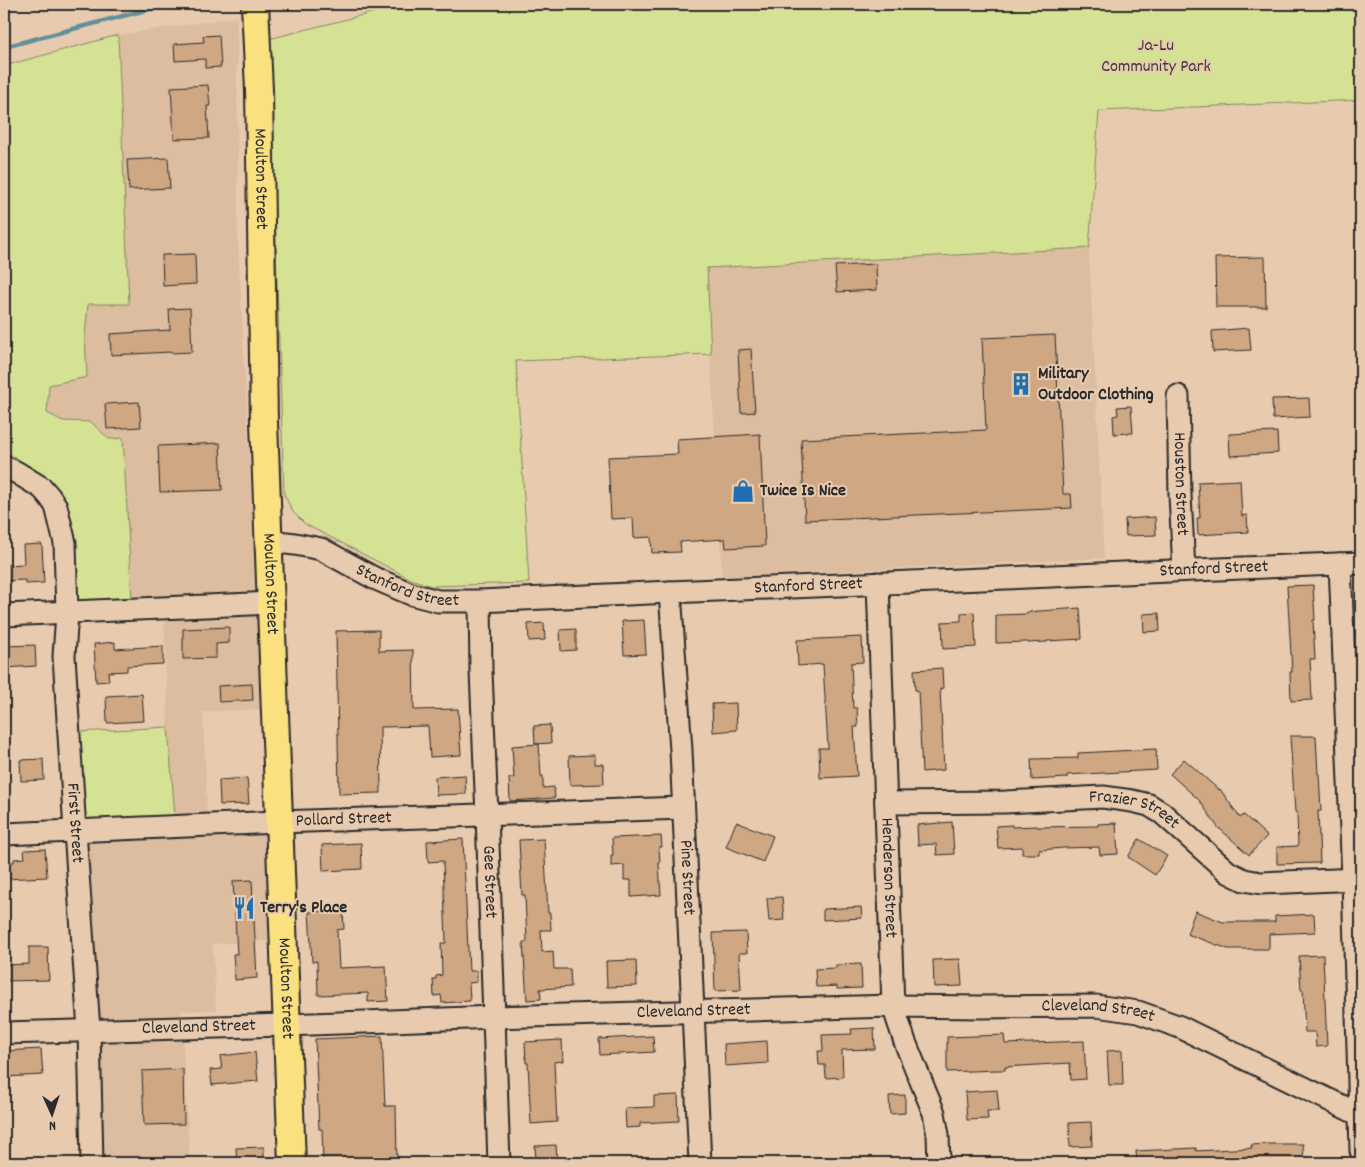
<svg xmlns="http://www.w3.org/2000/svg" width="1365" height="1167" viewBox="0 0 1365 1167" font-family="Dekko,sans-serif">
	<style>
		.built { fill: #dcbda0 }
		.green { fill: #d5e294; stroke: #808660 }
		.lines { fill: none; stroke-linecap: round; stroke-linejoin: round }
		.stream { stroke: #628e9b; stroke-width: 4.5 }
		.building { fill: #cfa783; stroke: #2b2b2b }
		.minor-casing { stroke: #2b2b2b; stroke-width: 25 }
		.major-casing { stroke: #2b2b2b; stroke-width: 30 }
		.minor { stroke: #e8cbaf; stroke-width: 21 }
		.major { stroke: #fbe080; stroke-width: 26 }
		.labels { text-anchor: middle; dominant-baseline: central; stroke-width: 4; stroke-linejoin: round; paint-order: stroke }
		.park-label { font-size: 18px; fill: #3c3d36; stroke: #e8cbaf }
		.street-label { font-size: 18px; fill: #2b2b2b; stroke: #e8cbaf }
		.poi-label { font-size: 18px; font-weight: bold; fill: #2b2b2b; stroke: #e8cbaf; text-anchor: start }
	</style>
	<rect width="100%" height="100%" fill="#e8cbaf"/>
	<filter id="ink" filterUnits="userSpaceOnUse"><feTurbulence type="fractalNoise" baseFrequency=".02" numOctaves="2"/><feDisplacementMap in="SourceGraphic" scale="10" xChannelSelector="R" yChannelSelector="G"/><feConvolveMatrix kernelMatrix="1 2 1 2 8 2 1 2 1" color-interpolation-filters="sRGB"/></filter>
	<g filter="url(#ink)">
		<!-- built -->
		<path class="built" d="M237,17L238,239L262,709L203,712L208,836L268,834L272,941L213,944L216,1010L181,1011L190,1163H100L84,838L176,834L168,727L164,618L132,601L109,439L91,423L63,421L47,413L49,384L85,336L88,303L129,304L118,35Z
			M1089,248L1104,558L722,577L706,268Z"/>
		<!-- green -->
		<path class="green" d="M406,4H1361V100L1099,111L1089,248L707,268L711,354L516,361L529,583L431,586L411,579L305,524L293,512L284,494L269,39Z
			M118,35L129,304H88L85,336L87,377L49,385L47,413L63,421L91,422L109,439L123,438L132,601L77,604L72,527L67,509L44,479L17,458L4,452V66Z
			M168,727L175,817L84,820L79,732Z"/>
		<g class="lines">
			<!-- stream -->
			<path class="stream" d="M4,47L169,4"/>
		</g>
		<!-- building -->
		<path class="building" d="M219,35L221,67L205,68V59L175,61L174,44L204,42L203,36Z
			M208,85L210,106H207L209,138L174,139L171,87Z
			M168,158L170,188L129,190L127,160Z
			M195,254L196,284L163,286L162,255Z
			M1265,257L1266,307H1216L1215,258Z
			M876,264L877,290L837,292L835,266Z
			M190,308L192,352L171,353V352L111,355L110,334L170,330L169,309Z
			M1249,328L1251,350L1213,352L1212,331Z
			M1055,335L1063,494H1071L1072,508L805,520L801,439L986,430L982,338Z
			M751,349L755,412L741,413L738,350Z
			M1309,398L1310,417L1273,419L1272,399Z
			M139,402L141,427L107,429L105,404Z
			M1131,406L1133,433L1114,434L1113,416L1118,415L1117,407Z
			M1277,432L1278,453L1230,456L1229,434Z
			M760,434L765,546L726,548L725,539L680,542L681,552L652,553L651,537L634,538L633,518L611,519L608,457L678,454L677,439Z
			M220,443L222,490L160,492L158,446Z
			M1240,480L1242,516L1247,515L1248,532L1198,535L1197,518H1200L1198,482Z
			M1155,517L1156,535L1126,536L1125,519Z
			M42,544L44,583L25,584V580L4,581V565L24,564L23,545Z
			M1313,585L1315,620H1313L1315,659H1310L1312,700L1291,701L1290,672H1292L1287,586Z
			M1080,608L1082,639L1047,641V642L1028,643V642L996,643V615L1027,614V612Z
			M974,612L976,647L943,649L942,622L961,621V613Z
			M1159,613L1160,631L1144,632L1143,614Z
			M644,620L646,654L624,655L622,621Z
			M544,623L545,640L529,641L528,624Z
			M229,627V643L216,644V658L183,659V629Z
			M576,629V650L561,651L560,630Z
			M379,630V651L413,650L414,710L458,709L461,755L430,757L428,726L380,727L381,793L339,794L336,631Z
			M862,637L863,662L851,663L853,708H857L858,727H854L857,776L820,778L819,748H828L823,664L798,666L797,640Z
			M115,642V649L163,646V664L127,666V671L108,672L109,681L96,682L94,644Z
			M35,645L36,666L4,668V646Z
			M942,668L943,688L940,689L944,770L922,772L918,690H915L914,670Z
			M252,684L253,700L219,702L218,686Z
			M142,694L144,721L107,723L106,696Z
			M736,703L737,730L713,732L712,704Z
			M550,725L551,743L535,744L534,726Z
			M1290,736H1316L1318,774H1319L1321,811H1318L1320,863L1277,864V847L1298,846L1297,812H1295Z
			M539,744L541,776H543V788L554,787L555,798L510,801L509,778H514L512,746Z
			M1156,749L1157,770L1067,775V778L1032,780L1031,759L1078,758V753Z
			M595,755V764H603L604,784L570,785L569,756Z
			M43,759L44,780L21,781L20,760Z
			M1184,759L1219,790L1220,789L1240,818L1244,815L1267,836L1249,855L1220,829H1219L1199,800L1170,774Z
			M465,775L466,794L436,795L435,777Z
			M247,778L249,804L220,805L219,780Z
			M736,822L773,836L763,862L726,847Z
			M952,822L954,854L937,855L936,844L918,845L917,825Z
			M1116,823L1118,854L1100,855L1099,847L1064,848L1039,850V854H1022V847L998,848L996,826L1012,825V827L1037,826V827L1098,826V824Z
			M661,836L662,847H659L660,863H659L661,895L631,897V880H624V865L611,866V855H613L612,838Z
			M463,839L469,971H477V982L469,983L470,1001L442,1003L441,995L434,996L433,979H436V976L442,975L441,943H446L443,861L428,862L427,841Z
			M544,839L548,913H550L551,930H541L542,952L553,951L554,969H570L571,987L540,989L541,999L527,1000L523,942H527L525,895H522L519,840Z
			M1139,839L1167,856L1155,875L1128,857Z
			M361,843L362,869L323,871L322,845Z
			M45,849L47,877L4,879V862H14V859L25,858L24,850Z
			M252,880L257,978L235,980L233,954H237L233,881Z
			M782,897L784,920L769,921L767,898Z
			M861,907L862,918L823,920V909Z
			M343,910L344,929L337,930L339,968L386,966L388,1001L368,1002V993L318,995L317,961L312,962L309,912Z
			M1195,911L1223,922H1275V916L1314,914L1315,932L1269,934V949H1228L1187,934Z
			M746,932L747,953H739L741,990L715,991L713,933Z
			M29,947H48L49,980L4,981V965L29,964Z
			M1323,955L1327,1046L1316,1047L1315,1032H1305L1303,990H1301L1299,956Z
			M960,959L962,986L934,987L933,960Z
			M636,960L637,986L607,987L606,961Z
			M861,964L862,988L837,989V986L816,987L815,969L836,968V965Z
			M874,1028L875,1049L842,1050L843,1077L826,1078L825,1065H819L818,1051H823L822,1035L852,1034L851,1029Z
			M1004,1035L1005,1044L1084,1041L1086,1079L1071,1080L1070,1063L1005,1067V1070H996L947,1072V1037Z
			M382,1036L385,1106H396L397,1161L381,1162V1163H323L322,1129H319L315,1039Z
			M653,1036L654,1052L600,1055L599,1039Z
			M562,1040L563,1061L554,1062L557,1122L531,1124L528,1063H526L525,1042Z
			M767,1041L768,1063L725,1066L724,1044Z
			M41,1049L43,1075L4,1077V1051Z
			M1122,1050L1123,1085H1109L1107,1051Z
			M255,1052L258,1081L212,1085L210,1070L222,1069L220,1056Z
			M183,1069L184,1124L144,1125L142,1071Z
			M997,1090L999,1111H987L988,1119L967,1120L965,1092Z
			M678,1095L679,1121L640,1123V1127L626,1128L625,1108L654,1107V1096Z
			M905,1095V1113L890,1114L889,1096Z
			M1091,1122L1092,1146L1070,1147L1069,1123Z
			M1269,1144H1303L1304,1163H1137L1136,1151L1196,1148V1151L1252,1148L1251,1145Z
			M556,1145L557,1159L536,1160L535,1146Z
			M264,1147V1163H237L236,1148Z"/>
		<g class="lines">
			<defs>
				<g id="minor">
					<path id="s1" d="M1178,396L1180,495L1184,570"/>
					<path id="s2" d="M4,467L16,472L42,488L49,496L56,506L65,543L67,613L64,656L75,831L89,1030L92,1163"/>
					<path id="s3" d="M269,541L295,544L321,549L374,578L411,594L438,601H480L670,592L1361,563"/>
					<path d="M1340,564L1353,879L1361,1151"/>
					<path id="s4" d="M878,583L893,1006L905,1042L934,1113L938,1135L939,1163"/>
					<path id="s5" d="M670,592L681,750L700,1163"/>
					<path id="s6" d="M480,601L481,671L487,815L499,1163"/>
					<path d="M4,615L271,603"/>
					<path id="s7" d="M886,803L1005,802L1103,797L1132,801L1149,805L1162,813L1228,872L1244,880L1261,883L1361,879"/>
					<path id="s8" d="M4,834L279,822L683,808"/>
					<path id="s9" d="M4,1033L286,1025L495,1017L893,1006L980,1007L1096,1006L1138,1012L1180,1027L1360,1115"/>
				</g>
				<g id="major">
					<path id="s10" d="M255,4L259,90L264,422L292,1163"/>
				</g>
			</defs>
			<!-- minor casing -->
			<use href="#minor" class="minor-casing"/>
			<!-- major casing -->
			<use href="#major" class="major-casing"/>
			<!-- minor -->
			<use href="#minor" class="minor"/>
			<!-- major -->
			<use href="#major" class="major"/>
		</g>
	</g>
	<!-- icons -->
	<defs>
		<symbol id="building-bare" viewBox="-9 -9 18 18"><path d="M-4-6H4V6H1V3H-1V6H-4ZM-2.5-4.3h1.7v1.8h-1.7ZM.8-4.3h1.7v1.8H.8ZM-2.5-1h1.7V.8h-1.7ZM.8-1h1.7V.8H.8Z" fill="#1f6fb2" stroke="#e8cbaf" stroke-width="2.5" paint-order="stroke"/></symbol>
		<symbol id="shop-bare" viewBox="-9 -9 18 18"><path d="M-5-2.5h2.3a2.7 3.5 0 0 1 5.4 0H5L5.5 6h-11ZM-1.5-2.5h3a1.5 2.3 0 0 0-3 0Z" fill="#1f6fb2" stroke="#e8cbaf" stroke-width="2.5" paint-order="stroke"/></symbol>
		<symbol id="restaurant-bare" viewBox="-9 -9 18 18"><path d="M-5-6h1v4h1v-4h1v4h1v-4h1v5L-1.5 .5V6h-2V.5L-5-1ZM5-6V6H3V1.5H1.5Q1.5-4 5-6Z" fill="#1f6fb2" stroke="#e8cbaf" stroke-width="2.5" paint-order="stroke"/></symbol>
	</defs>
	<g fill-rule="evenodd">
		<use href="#building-bare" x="1005" y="368" width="32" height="32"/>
		<use href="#shop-bare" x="727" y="475" width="32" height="32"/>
		<use href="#restaurant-bare" x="228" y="892" width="32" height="32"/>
	</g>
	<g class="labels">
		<!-- park labels -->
		<g class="park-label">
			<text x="1156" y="46">Ja-Lu<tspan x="1156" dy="21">Community Park</tspan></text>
		</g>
		<!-- street labels -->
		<g class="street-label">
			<text stroke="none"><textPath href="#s10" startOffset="175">Moulton Street</textPath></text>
			<text stroke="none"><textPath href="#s1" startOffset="88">Houston Street</textPath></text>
			<text stroke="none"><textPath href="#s3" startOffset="958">Stanford Street</textPath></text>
			<text stroke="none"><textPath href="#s3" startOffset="148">Stanford Street</textPath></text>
			<text stroke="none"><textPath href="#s10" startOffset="580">Moulton Street</textPath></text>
			<text stroke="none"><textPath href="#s3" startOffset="552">Stanford Street</textPath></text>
			<text stroke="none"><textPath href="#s7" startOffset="251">Frazier Street</textPath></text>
			<text stroke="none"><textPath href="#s8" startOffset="340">Pollard Street</textPath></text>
			<text stroke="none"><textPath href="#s2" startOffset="385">First Street</textPath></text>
			<text stroke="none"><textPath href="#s4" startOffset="295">Henderson Street</textPath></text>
			<text stroke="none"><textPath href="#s5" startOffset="286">Pine Street</textPath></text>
			<text stroke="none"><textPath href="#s6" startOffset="281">Gee Street</textPath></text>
			<text stroke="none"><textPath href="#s10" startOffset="985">Moulton Street</textPath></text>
			<text stroke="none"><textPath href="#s9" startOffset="690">Cleveland Street</textPath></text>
			<text stroke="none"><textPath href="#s9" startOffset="1095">Cleveland Street</textPath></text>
			<text stroke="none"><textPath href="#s9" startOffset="195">Cleveland Street</textPath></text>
		</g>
		<!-- poi labels -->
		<g class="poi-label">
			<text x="1038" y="374">Military<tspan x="1038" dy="21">Outdoor Clothing</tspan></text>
			<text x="760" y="491">Twice Is Nice</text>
			<text x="260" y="908">Terry's Place</text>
		</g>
	</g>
	<!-- margin -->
	<rect width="1365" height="1167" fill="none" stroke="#e8cbaf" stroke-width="20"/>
	<rect x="10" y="10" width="1345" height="1147" fill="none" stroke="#2b2b2b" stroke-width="2" filter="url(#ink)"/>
	<!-- north arrow -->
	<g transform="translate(52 1114) rotate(177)" stroke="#e8cbaf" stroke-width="4" paint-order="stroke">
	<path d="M0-4L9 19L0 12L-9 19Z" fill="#2b2b2b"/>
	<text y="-8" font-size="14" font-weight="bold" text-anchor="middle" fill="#2b2b2b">N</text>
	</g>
</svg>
